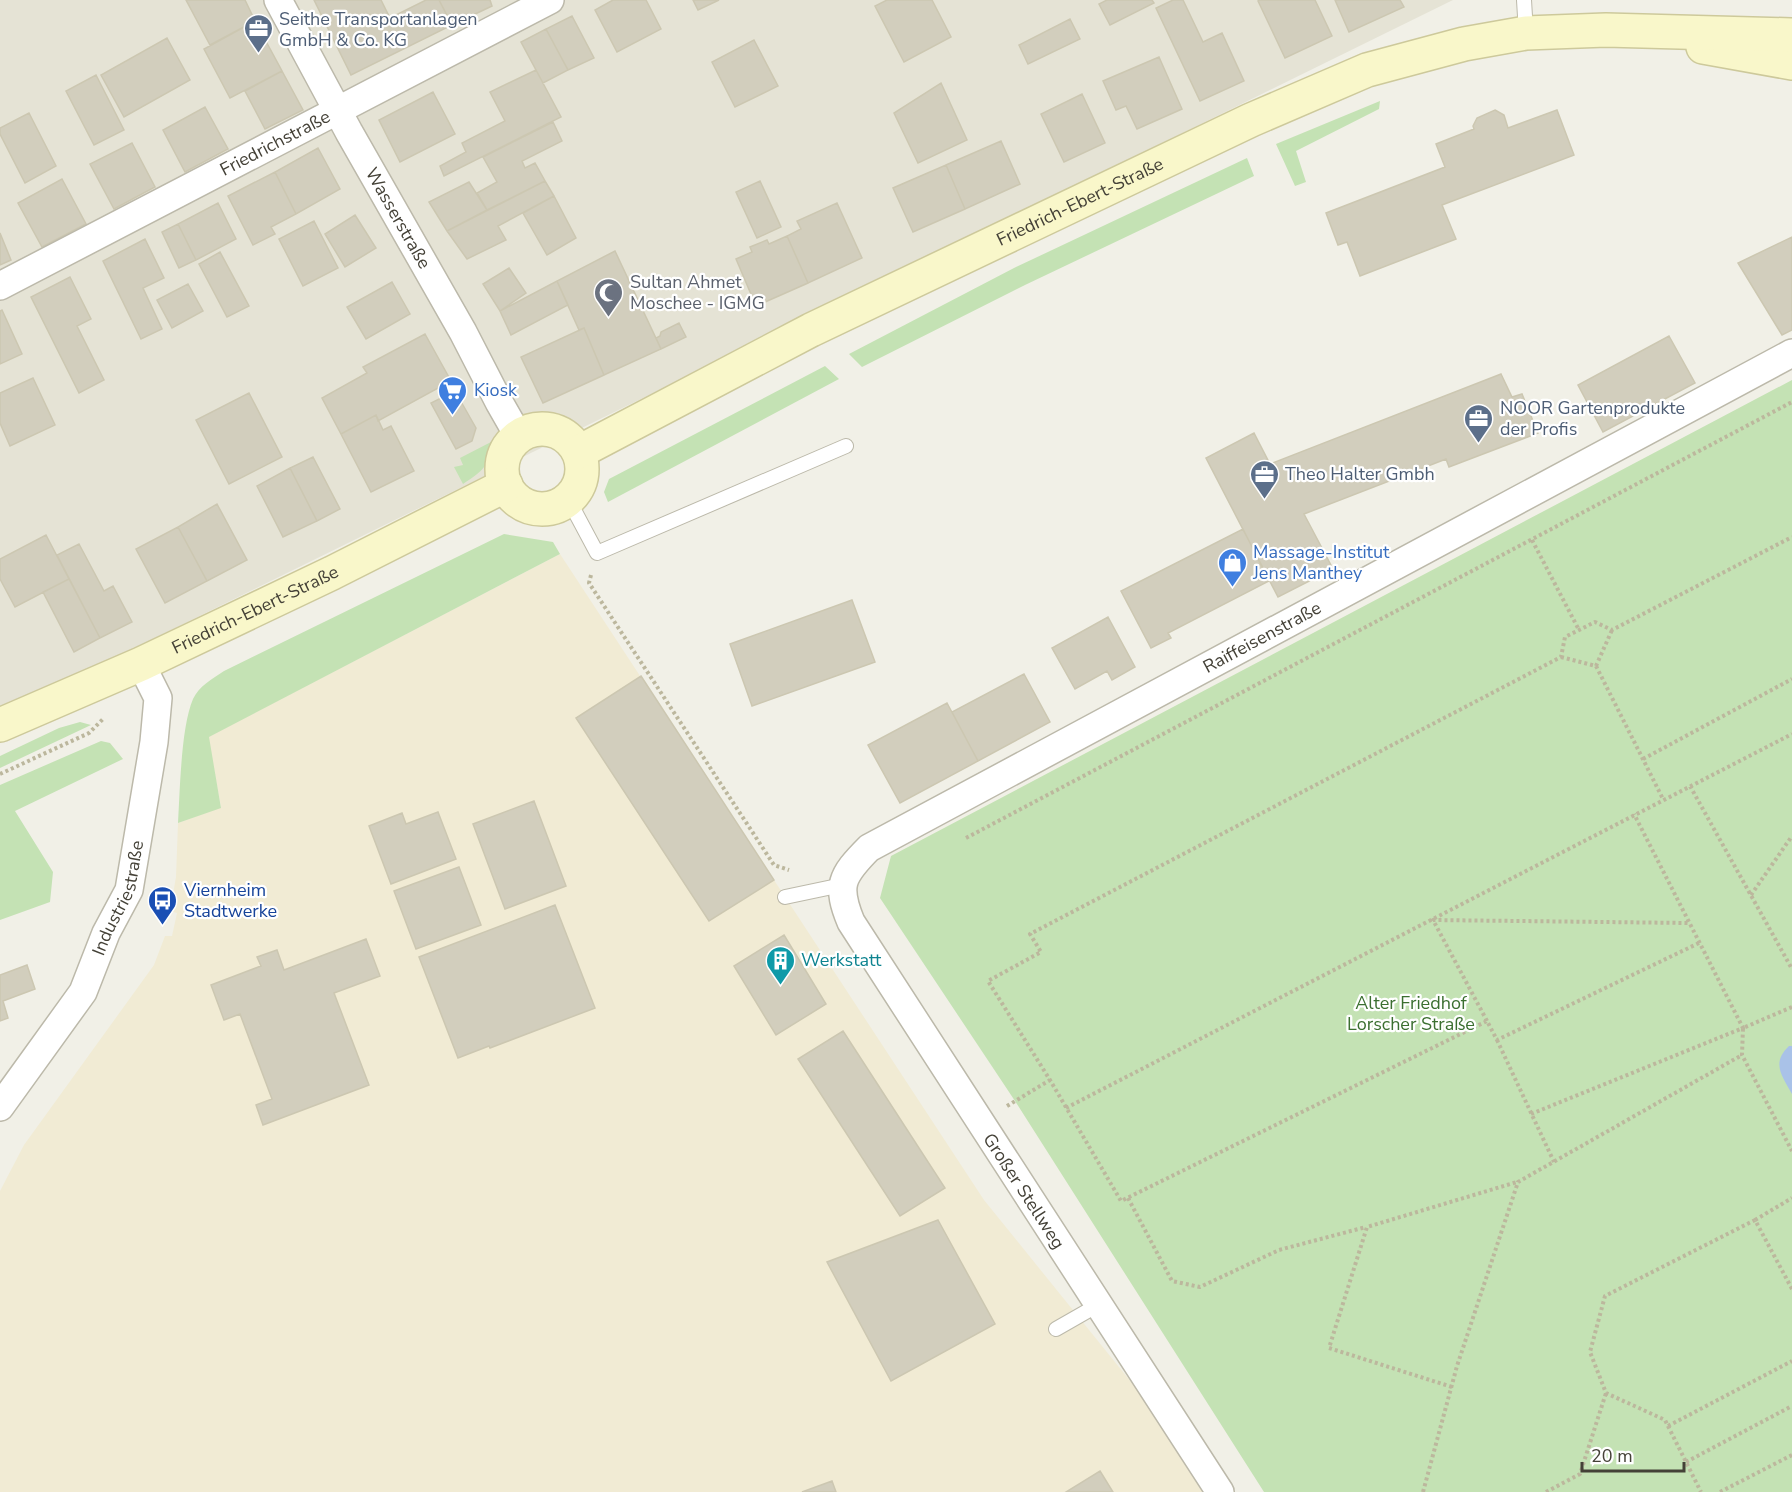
<svg xmlns="http://www.w3.org/2000/svg" width="1792" height="1492" viewBox="0 0 1792 1492" font-family="'Nunito Sans',sans-serif">
	<style>
		.residential { fill: #e5e3d5 }
		.commercial { fill: #f1ebd4 }
		.green { fill: #c4e2b4 }
		.water { fill: #a9c2e8 }
		.building { fill: #d2cebd; stroke: #ccc7b1; stroke-width: 1.5 }
		.lines { fill: none; stroke-linecap: round; stroke-linejoin: round }
		.lane-casing { stroke: #bcb9aa; stroke-width: 16 }
		.street-casing { stroke: #bcb9aa; stroke-width: 30 }
		.secondary-casing { stroke: #cdc99b; stroke-width: 36 }
		.path { stroke: #bcb79d; stroke-width: 4; stroke-dasharray: 3 3; stroke-linecap: butt }
		.lane { stroke: #fff; stroke-width: 14 }
		.street { stroke: #fff; stroke-width: 27 }
		.secondary { stroke: #f9f7ca; stroke-width: 33 }
		.labels { text-anchor: middle; dominant-baseline: central; stroke-width: 4.5; stroke-linejoin: round; paint-order: stroke }
		.service-label { font-size: 18px; fill: #4e5e75; stroke: #fff; text-anchor: start }
		.street-label { font-size: 18px; fill: #444137; stroke: #fff }
		.worship-label { font-size: 18px; fill: #5b616d; stroke: #fff; text-anchor: start }
		.shop-label { font-size: 18px; fill: #366cbe; stroke: #fff; text-anchor: start }
		.transit-label { font-size: 18px; fill: #164399; stroke: #fff; text-anchor: start }
		.culture-label { font-size: 18px; fill: #0d838f; stroke: #fff; text-anchor: start }
		.park-label { font-size: 18px; fill: #3b6f30; stroke: #fff }
	</style>
	<rect width="100%" height="100%" fill="#f1f0e7"/>
	<!-- residential -->
	<path class="residential" d="M0,0H1453L0,714Z"/>
	<!-- commercial -->
	<path class="commercial" d="M560,554L984,1200L1220,1492H0V1191L24,1145L154,965L165,936H172L177,913L170,911L176,877L178,823L221,807L208,737Z"/>
	<!-- green -->
	<path class="green" d="M1380,101L1379,109L1296,151L1306,182L1295,186L1276,144Z
		M1247,158L1254,176L1025,285L862,367L849,354L1014,268Z
		M825,366L839,379L608,502L604,492L609,479Z
		M1792,380V1492H1264L1015,1101L880,898L891,856Z
		M491,442C491,466 481,472 463,484L454,467L463,465L460,458Z
		M504,534L553,542L560,554L209,737L221,808L178,823C180,790 181,727 193,699C199,686 212,679 224,671Z
		M80,722L91,725L0,768V756L59,728Z
		M101,741L110,743L123,759L15,811L53,872L50,902L0,920V785Z"/>
	<!-- water -->
	<path class="water" d="M1789,1046H1792V1094C1782,1076 1771,1063 1789,1046Z"/>
	<!-- building -->
	<path class="building" d="M186,0H245L255,21L210,45Z
		M314,0H381L390,18L426,0H439L452,25L351,75Z
		M439,0H490L492,6L452,25Z
		M613,0H646L661,29L617,52L595,10Z
		M693,0H719L698,10Z
		M887,0H932L951,37L904,62L875,6Z
		M1107,0H1152L1154,3L1110,25L1099,4Z
		M1173,0H1183L1203,42L1222,33L1244,81L1200,101L1156,8Z
		M1259,0H1315L1332,36L1285,58L1258,1Z
		M1335,0H1400L1404,7L1349,32Z
		M572,16L594,58L568,70L546,29Z
		M1070,19L1080,39L1028,64L1019,45Z
		M255,21L282,71L230,98L204,49Z
		M546,29L568,70L543,83L521,42Z
		M167,38L190,80L124,117L101,75Z
		M754,40L778,86L735,107L712,62Z
		M1159,57L1182,109L1137,129L1126,106L1116,110L1103,81Z
		M536,70L561,117L444,176L440,166L466,152L462,143L505,121L490,92Z
		M282,71L303,110L265,129L245,91Z
		M96,75L124,130L94,145L66,91Z
		M941,83L967,140L918,163L894,113Z
		M433,92L455,134L400,162L379,120Z
		M1082,94L1105,143L1064,162L1041,114Z
		M205,107L228,149L185,172L163,130Z
		M1495,110L1504,115L1508,128L1557,110L1574,155L1442,205L1456,239L1360,276L1347,242L1338,245L1326,213L1445,167L1436,144L1474,129L1473,126L1477,118Z
		M29,113L56,166L25,183L0,134V128Z
		M553,122L562,141L522,161L525,168L535,163L545,181L487,210L477,193L497,182L483,157Z
		M1001,141L1020,184L965,209L946,165Z
		M132,143L155,187L114,209L90,164Z
		M318,148L340,189L296,214L275,172Z
		M946,165L965,209L913,232L893,188Z
		M275,172L296,214L271,227L275,234L253,245L228,196Z
		M62,179L86,224L42,247L18,203Z
		M545,181L554,196L498,226L506,240L467,259L447,231Z
		M760,181L781,227L757,238L736,192Z
		M469,182L487,210L447,231L429,202Z
		M554,196L576,238L547,255L523,213Z
		M218,203L236,239L196,260L178,224Z
		M837,203L862,258L808,283L787,236L801,229L797,221Z
		M355,215L376,248L345,267L325,234Z
		M314,221L338,268L303,286L279,239Z
		M178,224L196,260L179,268L162,232Z
		M0,233L11,260L0,265Z
		M787,236L808,283L756,306L736,259L752,252L750,247L767,240L769,244Z
		M1792,237V330L1782,335L1738,263Z
		M145,239L164,278L143,288L162,329L141,339L103,261Z
		M615,251L661,349L604,375L584,328L579,330L557,281Z
		M220,252L249,306L227,317L199,264Z
		M509,268L526,293L500,311L483,284Z
		M70,277L91,319L77,326L104,380L79,393L31,297Z
		M557,281L568,305L511,335L500,311Z
		M392,282L410,314L366,339L347,307Z
		M188,284L203,311L172,328L157,300Z
		M2,310L22,354L0,364V311Z
		M679,323L686,337L661,349L656,338L660,336L661,332Z
		M584,328L604,375L543,403L521,357Z
		M425,334L451,381L378,421L376,415L341,434L322,398L367,373L363,367Z
		M1669,336L1695,383L1603,432L1578,385Z
		M1501,374L1512,397L1522,394L1538,433L1449,467L1446,459L1304,514L1333,569L1278,597L1206,458L1254,433L1270,464Z
		M33,378L55,425L10,446L0,423V393Z
		M455,391L476,428L472,441L456,449L431,403Z
		M249,393L282,457L229,484L196,420Z
		M376,415L383,430L391,426L414,471L371,492L341,434Z
		M313,457L340,509L317,521L290,468Z
		M290,468L317,521L283,537L257,486Z
		M217,504L247,560L207,581L178,527Z
		M178,527L207,581L165,603L136,549Z
		M1243,529L1269,581L1168,633L1171,638L1151,648L1121,591Z
		M46,535L69,579L15,607L0,579V559Z
		M79,544L104,591L113,586L132,622L100,638L57,555Z
		M69,579L100,638L74,652L43,592Z
		M852,600L875,662L752,706L730,644Z
		M1108,617L1135,667L1112,680L1107,671L1075,689L1052,648Z
		M1024,674L1050,722L978,761L952,712Z
		M641,676L774,880L709,921L576,718Z
		M947,703L978,761L900,803L868,745Z
		M534,801L566,886L505,909L473,824Z
		M438,812L456,859L391,884L369,826L402,813L406,824Z
		M459,867L481,925L416,949L394,891Z
		M555,905L595,1008L490,1048L489,1046L458,1058L419,957Z
		M784,935L826,1004L776,1035L734,966Z
		M366,939L380,976L334,993L369,1085L263,1125L256,1105L272,1099L240,1014L224,1020L211,985L261,966L257,957L277,950L284,970Z
		M27,965L35,989L3,1001L8,1018L0,1021V975Z
		M843,1031L945,1188L900,1216L798,1059Z
		M938,1220L995,1324L891,1381L827,1262Z
		M1100,1471L1113,1492H1066Z
		M832,1481L836,1492H802Z"/>
	<g class="lines">
		<defs>
			<path id="lane" d="M1524,0L1526,33
				M566,501L574,510L597,553L846,446
				M785,897L842,885
				M1056,1329L1098,1305"/>
			<g id="street">
				<path id="s1" d="M278,0L349,132L463,332L499,402L519,437"/>
				<path id="s2" d="M0,286L550,0"/>
				<path id="s3" d="M0,1107L83,992L106,933L129,890L154,742L158,698L141,664"/>
				<path id="s4" d="M1220,1492L851,922C836,886 841,876 869,848L1792,353"/>
			</g>
			<g id="secondary">
				<path d="M1703,47L1792,63"/>
				<circle cx="542" cy="469" r="40"/>
				<path id="s5" d="M579,452L811,330L1251,120L1367,70L1464,44L1526,33L1606,30L1792,35"/>
				<path id="s6" d="M0,725L141,664L332,573L506,485"/>
			</g>
		</defs>
		<!-- lane casing -->
		<use href="#lane" class="lane-casing"/>
		<!-- street casing -->
		<use href="#street" class="street-casing"/>
		<!-- secondary casing -->
		<use href="#secondary" class="secondary-casing"/>
		<!-- path -->
		<path class="path" d="M1532,540L1579,630
			M591,575L589,583L774,865L789,870
			M1561,657L1596,666L1612,630
			M1596,666L1663,799
			M1643,759L1792,679
			M0,774L89,733L104,718
			M1690,786L1792,969
			M966,838L1792,402
			M1751,895L1792,836
			M1699,943L1497,1040L1487,1021L1121,1201L1050,1080L988,981L1041,952L1030,934L1561,657L1565,637L1595,622L1612,630L1792,537
			M1792,1007L1743,1028L1742,1055L1792,1151
			M1487,1021L1433,920L1689,923
			M1497,1040L1554,1162
			M1007,1106L1050,1080
			M1066,1108L1792,734
			M1531,1114L1743,1028L1634,814
			M1128,1198L1172,1281L1200,1287L1279,1250L1366,1227
			M1755,1220L1792,1198
			M1792,1289L1755,1220L1605,1296L1590,1352L1606,1393L1665,1420L1668,1426L1792,1361
			M1452,1387L1329,1348L1367,1227L1517,1182
			M1668,1426L1701,1492
			M1686,1462L1792,1406
			M1423,1492L1457,1366L1518,1182L1742,1055
			M1546,1492L1580,1474L1606,1393
			M1720,1492L1792,1455"/>
		<!-- lane -->
		<use href="#lane" class="lane"/>
		<!-- street -->
		<use href="#street" class="street"/>
		<!-- secondary -->
		<use href="#secondary" class="secondary"/>
	</g>
	<!-- icons -->
	<defs>
		<symbol id="office-pin" viewBox="-11 -11 22 30"><path d="M0 17L-7.5 6A9.5 9.5 0 1 1 7.5 6Z" fill="#5c6f8a" stroke="#fff"/><path d="M-6-3h4V-5.5h4V-3h4V5H-6ZM-1-4.5V-3h2v-1.5ZM-6 0V1H6V0Z" fill="#fff"/></symbol>
		<symbol id="mosque-pin" viewBox="-11 -11 22 30"><path d="M0 17L-7.5 6A9.5 9.5 0 1 1 7.5 6Z" fill="#6b7280" stroke="#fff"/><path d="M3.5-4.9A6 6 0 1 0 3.5 4.9A5 5 0 1 1 3.5-4.9Z" fill="#fff"/></symbol>
		<symbol id="supermarket-pin" viewBox="-11 -11 22 30"><path d="M0 17L-7.5 6A9.5 9.5 0 1 1 7.5 6Z" fill="#3f7fe0" stroke="#fff"/><path d="M-6-5.5h2.5l.6 2H6L4.5 2H-2.5L-4.4-4H-6ZM-1.5 3.2a1.3 1.3 0 1 0 .1 0ZM3 3.2a1.3 1.3 0 1 0 .1 0Z" fill="#fff"/></symbol>
		<symbol id="shop-pin" viewBox="-11 -11 22 30"><path d="M0 17L-7.5 6A9.5 9.5 0 1 1 7.5 6Z" fill="#3f7fe0" stroke="#fff"/><path d="M-5-2.5h2.3a2.7 3.5 0 0 1 5.4 0H5L5.5 6h-11ZM-1.5-2.5h3a1.5 2.3 0 0 0-3 0Z" fill="#fff"/></symbol>
		<symbol id="bus-pin" viewBox="-11 -11 22 30"><path d="M0 17L-7.5 6A9.5 9.5 0 1 1 7.5 6Z" fill="#1a4fb4" stroke="#fff"/><path d="M-5-6H5V4H4V6H2V4H-2V6H-4V4H-5ZM-3.5-4V0h7V-4ZM-3.5 1.2v1.5H-2V1.2ZM2 1.2v1.5H3.5V1.2Z" fill="#fff"/></symbol>
		<symbol id="building-pin" viewBox="-11 -11 22 30"><path d="M0 17L-7.5 6A9.5 9.5 0 1 1 7.5 6Z" fill="#0f9aa8" stroke="#fff"/><path d="M-4-6H4V6H1V3H-1V6H-4ZM-2.5-4.3h1.7v1.8h-1.7ZM.8-4.3h1.7v1.8H.8ZM-2.5-1h1.7V.8h-1.7ZM.8-1h1.7V.8H.8Z" fill="#fff"/></symbol>
	</defs>
	<g fill-rule="evenodd">
		<use href="#office-pin" x="242" y="12" width="33" height="45"/>
		<use href="#mosque-pin" x="592" y="276" width="33" height="45"/>
		<use href="#supermarket-pin" x="436" y="374" width="33" height="45"/>
		<use href="#office-pin" x="1462" y="402" width="33" height="45"/>
		<use href="#office-pin" x="1248" y="458" width="33" height="45"/>
		<use href="#shop-pin" x="1216" y="546" width="33" height="45"/>
		<use href="#bus-pin" x="146" y="884" width="33" height="45"/>
		<use href="#building-pin" x="764" y="944" width="33" height="45"/>
	</g>
	<g class="labels">
		<!-- service labels -->
		<g class="service-label">
			<text x="279" y="19">Seithe Transportanlagen<tspan x="279" dy="21">GmbH &amp; Co. KG</tspan></text>
			<text x="1500" y="408">NOOR Gartenprodukte<tspan x="1500" dy="21">der Profis</tspan></text>
			<text x="1285" y="474">Theo Halter Gmbh</text>
		</g>
		<!-- street labels -->
		<g class="street-label">
			<text stroke="none"><textPath href="#s2" startOffset="310">Friedrichstraße</textPath></text>
			<text stroke="none"><textPath href="#s5" startOffset="560">Friedrich-Ebert-Straße</textPath></text>
			<text stroke="none"><textPath href="#s1" startOffset="249">Wasserstraße</textPath></text>
			<text stroke="none"><textPath href="#s6" startOffset="280">Friedrich-Ebert-Straße</textPath></text>
			<text stroke="none"><textPath href="#s4" startOffset="1209">Raiffeisenstraße</textPath></text>
			<text stroke="none"><textPath href="#s3" startOffset="243">Industriestraße</textPath></text>
			<text transform="translate(1024 1191) rotate(57)">Großer Stellweg</text>
		</g>
		<!-- worship labels -->
		<g class="worship-label">
			<text x="630" y="282">Sultan Ahmet<tspan x="630" dy="21">Moschee - IGMG</tspan></text>
		</g>
		<!-- shop labels -->
		<g class="shop-label">
			<text x="474" y="390">Kiosk</text>
			<text x="1253" y="552">Massage-Institut<tspan x="1253" dy="21">Jens Manthey</tspan></text>
		</g>
		<!-- transit labels -->
		<g class="transit-label">
			<text x="184" y="890">Viernheim<tspan x="184" dy="21">Stadtwerke</tspan></text>
		</g>
		<!-- culture labels -->
		<g class="culture-label">
			<text x="801" y="960">Werkstatt</text>
		</g>
		<!-- park labels -->
		<g class="park-label">
			<text x="1411" y="1003">Alter Friedhof<tspan x="1411" dy="21">Lorscher Straße</tspan></text>
		</g>
	</g>
	<!-- scale -->
	<path d="M1582 1462v9h102v-9" fill="none" stroke="#444137" stroke-width="3"/>
	<text x="1591" y="1462" font-size="18" fill="#444137" stroke="#ffffff" stroke-width="4.5" paint-order="stroke">20 m</text>
</svg>
